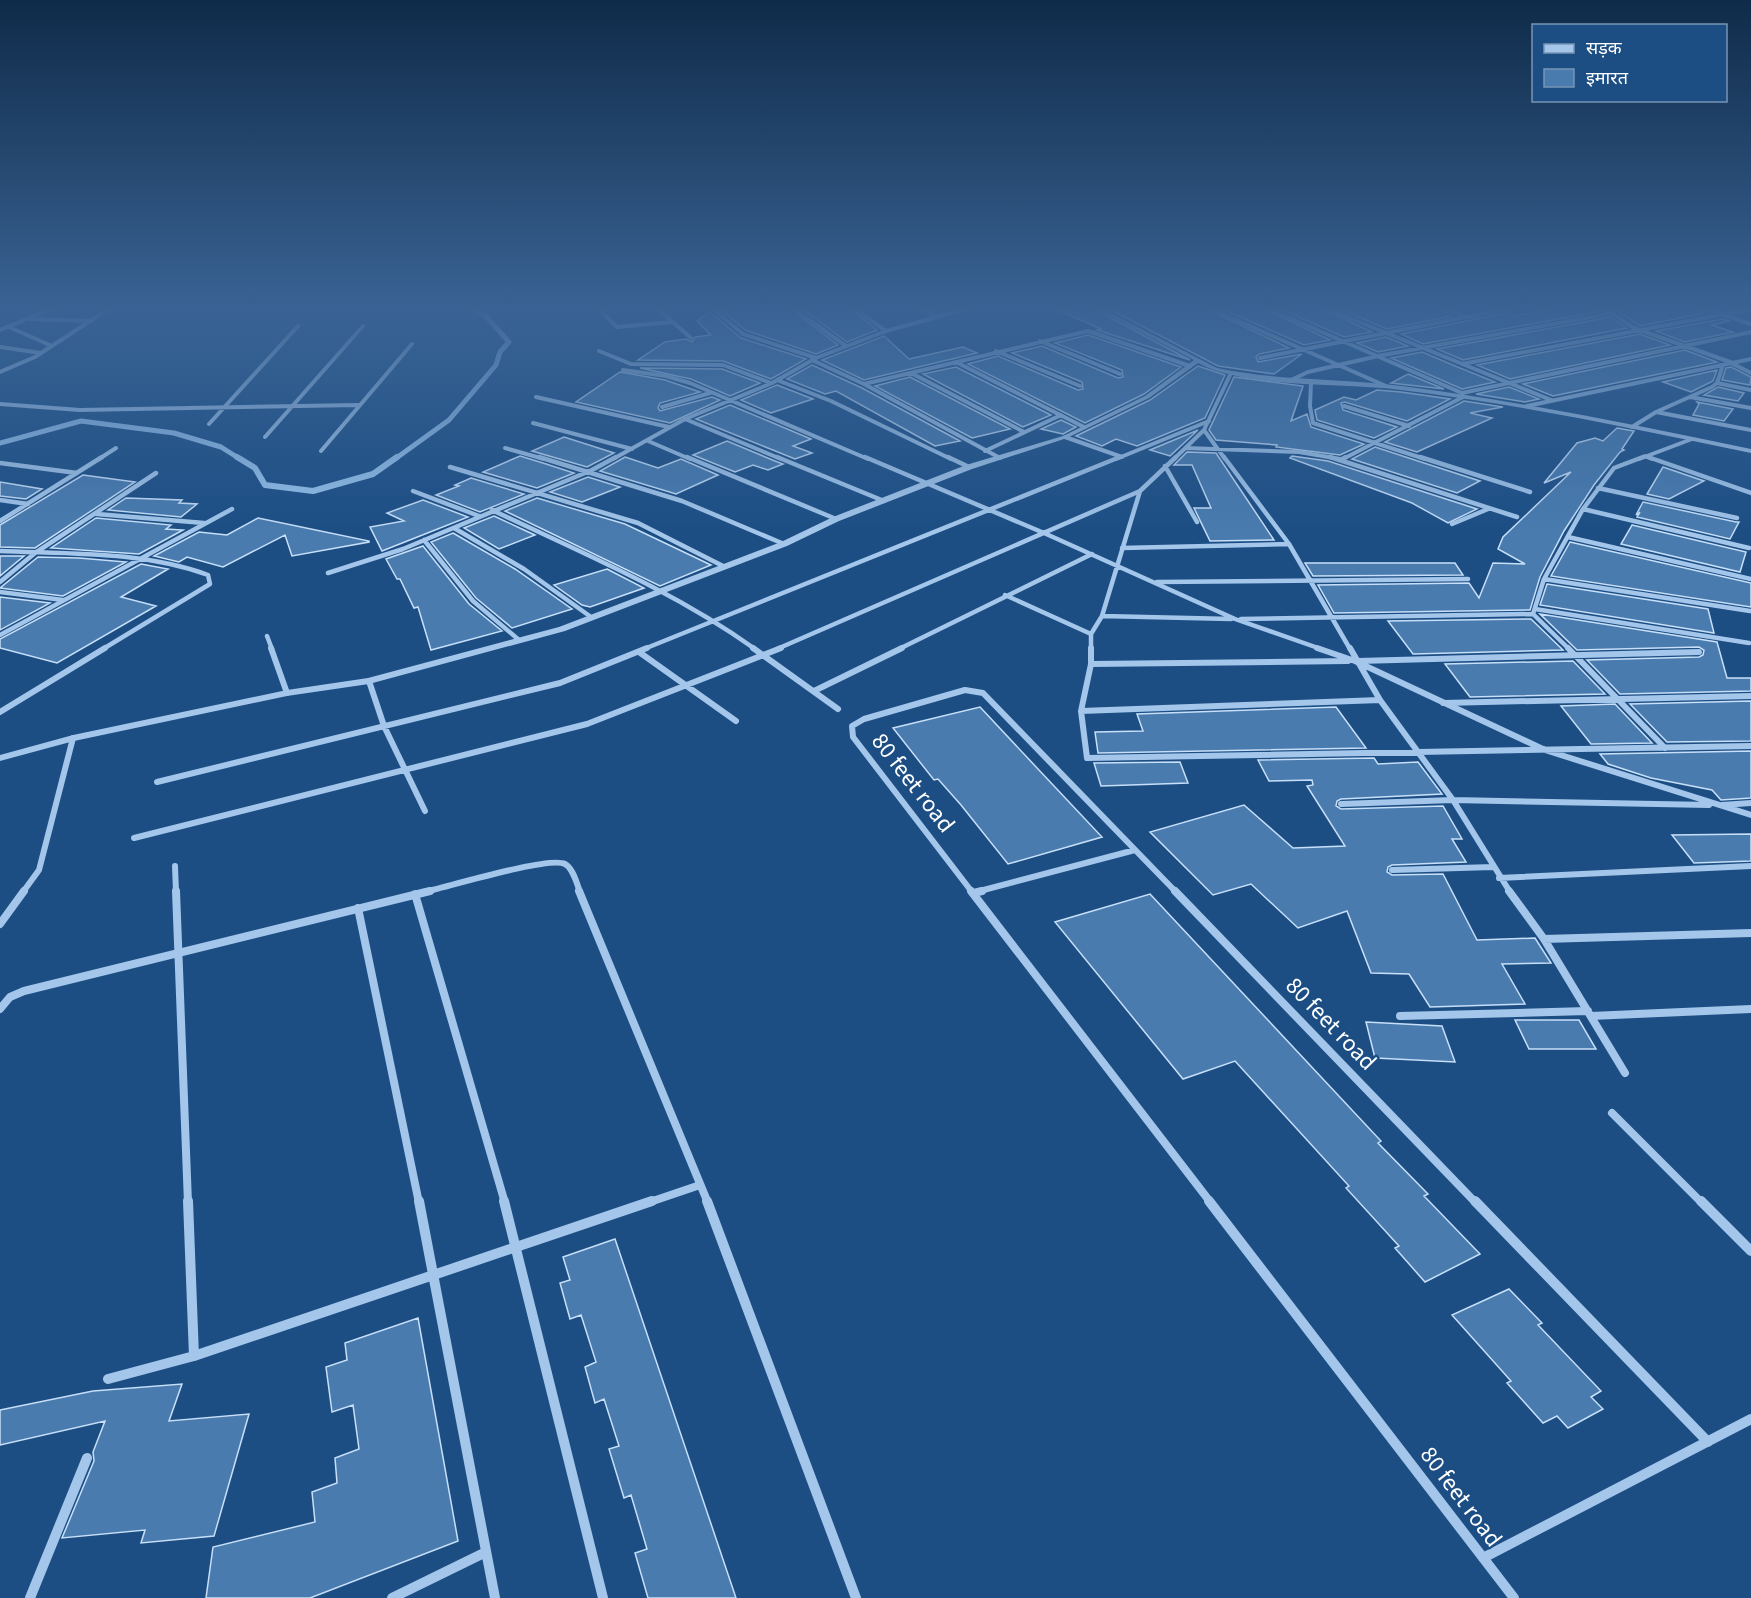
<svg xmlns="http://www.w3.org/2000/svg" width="1751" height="1598" viewBox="0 0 1751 1598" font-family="'Source Sans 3','Noto Sans Devanagari',sans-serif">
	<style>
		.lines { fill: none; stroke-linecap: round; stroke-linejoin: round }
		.stream-far1 { stroke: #96c2ec; stroke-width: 5 }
		.stream { stroke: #96c2ec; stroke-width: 6 }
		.building { fill: #497baf; stroke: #c7dff8; stroke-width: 1.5 }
		.minor-far4 { stroke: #a3c6ea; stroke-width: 4 }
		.minor-far3 { stroke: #a3c6ea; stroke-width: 4.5 }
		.minor-far2 { stroke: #a3c6ea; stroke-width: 6 }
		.minor-far1 { stroke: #a3c6ea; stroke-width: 8 }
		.minor { stroke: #a3c6ea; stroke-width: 10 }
		.tertiary { fill: #a3c6ea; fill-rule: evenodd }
		.labels { text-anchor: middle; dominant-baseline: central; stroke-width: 4.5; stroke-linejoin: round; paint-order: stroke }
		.near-street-label { font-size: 24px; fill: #fff; stroke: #1c4e84 }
	</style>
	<rect width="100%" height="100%" fill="#1c4e84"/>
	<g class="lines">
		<!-- stream-far1 -->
		<path class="stream-far1" d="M0,443L81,421L174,433L221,447L240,459
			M395,459L449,420L496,365L500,352L509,342L484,314L469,308"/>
		<!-- stream -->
		<path class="stream" d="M237,457L255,468L265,485L313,491L373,474L397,457"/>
	</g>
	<!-- building -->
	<path class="building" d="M719,308H789L838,345L816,354L745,330Z
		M801,308H849L877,330L847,342Z
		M1054,308H1092L1190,360L1097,330L1101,329Z
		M1120,308H1205L1289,348L1259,354L1256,357L1258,362L1302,354L1274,374L1218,366L1115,312Z
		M1220,308H1263L1330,340L1304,345Z
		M1278,308H1321L1372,332L1344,337Z
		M1337,308H1440L1452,316L1387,329Z
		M1555,308H1601L1602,311L1423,344L1401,334L1507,313L1515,316Z
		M1613,308H1698L1705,313L1640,326Z
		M710,312L741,338L806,359L771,379L723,361L638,360L665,342L686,339L692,342L695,337L711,335L697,321Z
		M1611,317L1627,328L1463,360L1437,349Z
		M1722,319L1729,321L1712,325L1733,332L1685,342L1656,331Z
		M1640,334L1670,345L1510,379L1477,365Z
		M1088,335L1181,367L1144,394L1085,423L968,364L998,356L1078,390L1083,389L1082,382L1012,353L1042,346L1118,378L1123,377L1122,370L1055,343Z
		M884,336L909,359L963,347L977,353L864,380L822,360Z
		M1386,337L1408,346L1378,352L1357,343Z
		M1685,350L1717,362L1553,396L1523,384Z
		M1422,352L1460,368L1495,382L1462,389L1391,358Z
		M812,365L862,388L960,441L935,446L836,391L825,394L787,379Z
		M1198,366L1225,375L1205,418L1137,446L1116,439L1102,446L1076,436L1150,400Z
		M956,367L1051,415L1023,427L923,374Z
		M1731,367L1751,377L1750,385L1722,380L1726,368Z
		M640,368L722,369L760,383L730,396L691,379Z
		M1717,370L1713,381L1691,392L1663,382Z
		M620,372L665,380L700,392L660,403L658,408L660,411L712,397L720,400L670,423L576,402Z
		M1408,374L1444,389L1391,383Z
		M910,377L1010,429L972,438L875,386Z
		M1234,377L1303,386L1291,421L1307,414L1311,427L1364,444L1340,455L1276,447L1277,445L1216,440L1209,430Z
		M777,385L813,399L771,413L741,400Z
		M1509,387L1539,399L1525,402L1476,394Z
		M1718,387L1744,393L1738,401L1704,395Z
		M1377,390L1401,392L1450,399L1407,421L1345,402L1341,403L1343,410L1397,427L1374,438L1317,420L1315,410L1344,397L1356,400Z
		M1464,401L1503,407L1470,413L1492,418L1417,452L1385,442Z
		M1697,402L1733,409L1724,421L1693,415L1699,404Z
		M730,405L811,439L793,446L812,453L795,459L696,419Z
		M1061,420L1076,427L1063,434L1041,429Z
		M1617,428L1634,431L1622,449L1624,450L1620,452L1594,485L1564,531L1540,577L1530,610L1334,613L1318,585L1469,583L1479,598L1493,563L1525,564L1498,549L1503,537L1571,472L1544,483L1577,443L1595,438L1603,441Z
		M1198,430L1170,456L1150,450Z
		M564,437L614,453L587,467L532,451Z
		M727,441L775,461L783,464L768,470L753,465L735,472L693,455Z
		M1375,447L1424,463L1480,481L1457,493L1352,459Z
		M1187,452L1216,453L1274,540L1210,541L1194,508H1211L1192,465H1174Z
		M520,456L543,463L574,473L537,488L483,472Z
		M1292,456L1328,461L1477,509L1448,523L1412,503L1290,458Z
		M625,457L658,468L681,459L718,475L676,494L600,471Z
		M1663,467L1704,481L1669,499L1647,494Z
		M83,475L135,482L35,548L0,547V525Z
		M588,477L620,487L582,502L550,492Z
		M471,478L524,494L480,512L436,495L459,486L455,485Z
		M0,482L42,489L26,499L0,496Z
		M126,498L182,500L179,503L197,504L181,517L108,510Z
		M537,498L625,524L711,565L660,586L505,511Z
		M423,500L468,517L382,551L370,527L404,521L387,513Z
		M1643,502L1736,522H1739L1730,539L1637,517L1640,512L1636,515Z
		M494,516L524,530L535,535L499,549L464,528Z
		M96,518L171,525L166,529L183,530L139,554L51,548Z
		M258,518L369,541V542L292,556L285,535L223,567L187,557L179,562L154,556L199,532L227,535Z
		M1632,525L1746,552L1740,572L1621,544Z
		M453,533L515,569L572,609L512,628L476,598L431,542Z
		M1570,542L1751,583V607L1551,576Z
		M423,546L469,604L502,631L431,650L418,607L414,608L400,579H397L386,559Z
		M0,556H24L0,576Z
		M38,557L79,558L126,562L63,596L0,588Z
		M1305,563H1455L1463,575L1313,576Z
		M141,564L168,569L121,597L156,606L57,663L0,648V639Z
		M607,569L644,588L590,607L582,605L554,585Z
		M1547,584L1708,609L1714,633L1540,605Z
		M0,597L50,603L0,630Z
		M1540,614L1717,642L1727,678H1751V691L1620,694L1587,660L1699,657L1703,655L1704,650L1699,647L1577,650Z
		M1531,619L1563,650L1413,654L1388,621Z
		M1573,661L1605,694L1470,697L1445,664Z
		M1751,701V741L1667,742L1630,704Z
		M1615,704L1652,743L1591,744L1561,706Z
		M980,707L1038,769L1102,837L1008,864L961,805L938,779L934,780L893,728Z
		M1336,707L1366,748L1098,753L1095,732L1143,731L1137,714Z
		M1751,751V798L1721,800L1712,790L1651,778L1608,764L1600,754Z
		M1374,758L1378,764L1418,762L1442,794L1341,799L1337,801L1336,806L1341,809L1443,806L1462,839H1452L1466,862L1392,865L1388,867L1387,872L1392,875L1443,874L1477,940L1535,938L1551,963L1502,964L1525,1004L1430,1007L1409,974L1371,973L1347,911L1298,928L1251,884L1213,895L1150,832L1244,805L1293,848L1345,846L1307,786L1313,785L1312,780L1269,781L1258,760Z
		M1180,762L1188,783L1101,786L1094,763Z
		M1751,834V861L1694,863L1672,835Z
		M1150,894L1381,1141L1378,1143L1428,1194L1424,1196L1480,1254L1425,1282L1395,1248L1399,1246L1346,1188L1349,1186L1235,1061L1183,1079L1055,922Z
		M1515,1020H1579L1596,1049H1529Z
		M1366,1022L1442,1026L1455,1062L1375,1058Z
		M615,1239L736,1598H648L635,1553L647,1549L631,1495L624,1498L609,1449L619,1446L604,1399L595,1403L585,1367L596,1362L581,1315L570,1319L560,1283L570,1280L563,1257Z
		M1509,1289L1542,1323L1538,1325L1601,1391L1591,1397L1603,1409L1568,1428L1557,1416L1543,1423L1507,1383L1511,1381L1452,1315Z
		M418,1318L458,1541L310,1598H206L213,1547L315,1522L312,1492L337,1483L335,1458L359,1449L353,1405L332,1412L326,1367L347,1360L345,1343Z
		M182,1384L169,1421L249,1414L214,1536L141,1543L145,1530L62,1538L94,1461L93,1452L105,1421L0,1445V1410L93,1391Z"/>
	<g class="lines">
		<!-- minor-far4 -->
		<path class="minor-far4" d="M598,308L617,327L672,322
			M657,308L691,338
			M712,308L743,334L816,358
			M793,308L846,346
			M853,308L886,331
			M923,308L937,317
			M1209,308L1386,386
			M1267,308L1462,393
			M1325,308L1551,400
			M1444,308L1466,317
			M1605,308L1634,328L1733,363
			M1702,308L1751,324
			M1101,311L1116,308
			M30,319L91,321
			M9,327L52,346
			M0,330L54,308
			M1040,341L1120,374
			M0,347L41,353
			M599,351L631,364L723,365L771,383
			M996,351L1080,386
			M1260,358L1512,308
			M812,360L864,384L1000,458
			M956,362L1084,427
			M1731,363L1751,373
			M1462,364L1751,309
			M623,370L666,376L690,383L868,459
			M0,372L35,357L110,308
			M911,373L1024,432
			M777,380L831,401L951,459
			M1289,381L1308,372L1378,356L1613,313
			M1311,382L1310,406L1313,423L1425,459
			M1717,383L1751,390
			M864,384L1088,331L1190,366
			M536,397L669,427
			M1690,397L1751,408
			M0,404L80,410L358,405
			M1344,406L1409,426
			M1527,406L1751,359
			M662,407L710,393
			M1656,412L1751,430
			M685,419L781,459
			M533,423L632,449
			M209,424L298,326
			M1632,427L1656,412L1712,387L1717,383L1723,365
			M1204,430L1225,459
			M265,437L363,326
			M1065,437L1122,457
			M648,441L690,459
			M505,448L544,459
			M1185,448L1299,452L1340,459
			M321,451L412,344
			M985,451L1061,415
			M1645,456L1652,459
			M99,459L116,448
			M613,459L685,419L772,383L816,358L886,331L969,308
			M1116,459L1209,421
			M1174,459L1204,430L1231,373
			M1343,459L1463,397L1462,393L1751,332
			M1639,459L1692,439"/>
		<!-- minor-far3 -->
		<path class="minor-far3" d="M539,457L682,501L784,544
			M687,457L836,519
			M777,457L884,501
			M865,457L1044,533L1235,619L1321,649
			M948,457L969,467
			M1224,457L1289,544L1350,649
			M1330,457L1517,517
			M1420,457L1530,492
			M1648,457L1751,493
			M1342,459L1346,457
			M0,463L77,473
			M1165,466L1197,522
			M450,467L638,523L723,566
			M1598,488L1737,518
			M413,491L479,516
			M0,500L28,504
			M1583,509L1749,548
			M492,510C582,553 674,591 755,649
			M97,514L204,523
			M0,521L102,457
			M1452,524L1488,509
			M454,528L524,569L591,617
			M1568,537L1751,579
			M424,540L473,601L519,640
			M1122,548L1289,544
			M0,551C69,554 142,551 208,575L210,584L103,649
			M328,573L403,549L592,470L616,457
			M1544,579L1750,611
			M0,582L35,553L156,473
			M1157,582L1468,579
			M0,592L63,600
			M1005,595L1091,634
			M1535,609L1749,643
			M1102,616L1231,619
			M1241,619L1533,614
			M0,635L232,509
			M267,636L272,649
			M644,649L1120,457
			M777,649L1140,491
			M899,649L1092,554
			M1091,649V634L1102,616L1140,491L1176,457
			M1569,649L1533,614L1544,579L1583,509L1614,468L1643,457"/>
		<!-- minor-far2 -->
		<path class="minor-far2" d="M271,648L287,693
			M753,648L838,709
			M1091,648V664L1081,711L1087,758L1751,746
			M1317,648L1355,661L1545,750L1751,815
			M1350,648L1380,700L1453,800L1510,892
			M1568,648L1665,748
			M639,652L736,721
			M1358,661L1699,652
			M1091,664L1348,661
			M369,681L384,726L425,811
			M814,691L902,648
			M1443,703L1751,696
			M1081,711L1380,700
			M0,712L105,648
			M157,782L560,683L647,648
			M1341,804L1453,800L1709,805
			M1722,805L1751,803
			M134,838L587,724L781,648
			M175,866L176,892
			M1392,870L1493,867
			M1499,878L1751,866
			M23,892L39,870L73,738
			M424,892C447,887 549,856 565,864C573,868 577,884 580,892
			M972,892L853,737L852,726L864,719L965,690L983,693L1176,892
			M976,892L1135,850"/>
		<!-- minor-far1 -->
		<path class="minor-far1" d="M176,891L188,1203
			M579,891L708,1203
			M971,891L1211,1203
			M1175,891L1476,1203
			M1509,891L1544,939L1625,1073
			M974,893L982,891
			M415,894L505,1203
			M358,908L419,1203
			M0,924L24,891
			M1544,939L1751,933
			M0,1009L10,997L24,991L430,891
			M1400,1016L1588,1011
			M1591,1016L1751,1009
			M1612,1113L1702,1203
			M647,1203L700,1185"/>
		<!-- minor -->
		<path class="minor" d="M188,1201L194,1356
			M419,1201L495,1598
			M504,1201L603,1598
			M707,1201L856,1598
			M1209,1201L1514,1598
			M1475,1201L1708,1442
			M1701,1201L1751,1251
			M108,1379L194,1356L652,1201
			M1483,1558L1751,1419
			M30,1598L87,1458
			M392,1598L486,1552"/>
		<!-- tertiary -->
		<path class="tertiary" d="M1094,308H1101L1217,368C1278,381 1340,378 1402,386C1519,401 1635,425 1751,449V453C1635,429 1518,404 1401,390C1340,382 1251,390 1198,363L1149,398L1067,438L972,469L839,521L787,546L565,631L369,684L287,696L74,741L0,761V755L73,735L287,690L368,678L559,627L781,542L833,517L966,465L1063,436L1145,396L1194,360Z"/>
	</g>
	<!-- sky -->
	<linearGradient id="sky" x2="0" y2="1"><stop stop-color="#0f2b49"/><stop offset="0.58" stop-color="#3a6394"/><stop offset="1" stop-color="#3a6394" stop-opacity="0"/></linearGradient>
	<rect width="1751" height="532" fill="url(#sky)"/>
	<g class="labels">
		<!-- near-street labels -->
		<g class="near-street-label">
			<text transform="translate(913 783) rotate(52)">80 feet road</text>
			<text transform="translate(1331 1024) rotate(46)">80 feet road</text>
			<text transform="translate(1461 1497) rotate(53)">80 feet road</text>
		</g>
	</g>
	<!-- legend -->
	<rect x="1532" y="24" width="195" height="78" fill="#1c4e84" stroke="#7795b5" stroke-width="1.5"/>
	<rect x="1544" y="44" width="30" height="9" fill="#a3c6ea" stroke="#7795b5" stroke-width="1.5"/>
	<text x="1586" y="54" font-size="18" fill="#ffffff">सड़क</text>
	<rect x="1544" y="69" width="30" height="18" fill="#497baf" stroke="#7795b5" stroke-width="1.5"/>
	<text x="1586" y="84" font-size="18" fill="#ffffff">इमारत</text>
</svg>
